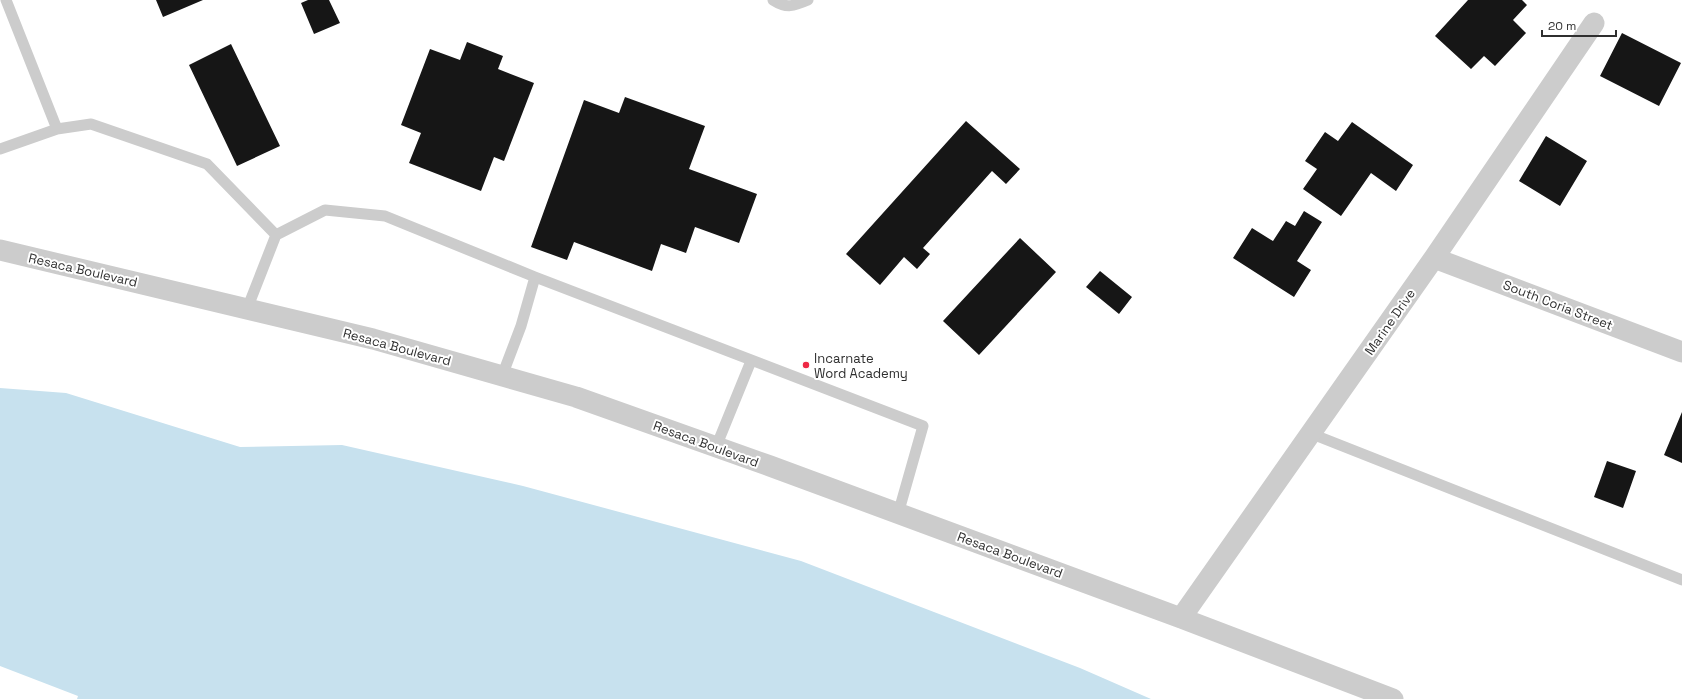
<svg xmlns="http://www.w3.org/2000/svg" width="1682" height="699" viewBox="0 0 1682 699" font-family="'Space Grotesk',sans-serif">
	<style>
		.water { fill: #c7e1ee }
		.building { fill: #161616 }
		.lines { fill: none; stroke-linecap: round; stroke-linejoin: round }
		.lane { stroke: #ccc; stroke-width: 11 }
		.street { stroke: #ccc; stroke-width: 21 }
		.poi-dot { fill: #ee2844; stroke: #fff; stroke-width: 1.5 }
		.labels { text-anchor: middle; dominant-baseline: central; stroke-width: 4; stroke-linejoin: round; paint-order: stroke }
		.street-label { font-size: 13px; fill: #2f2f2f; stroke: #fff }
		.poi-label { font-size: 13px; fill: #2f2f2f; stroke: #fff; text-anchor: start }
	</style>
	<rect width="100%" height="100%" fill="#fff"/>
	<!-- water -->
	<path class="water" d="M0,388L66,393L240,447L342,445L523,486L801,561L1080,668L1151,699H77L78,696L0,666Z"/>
	<!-- building -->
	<path class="building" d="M156,0H203L163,17Z
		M308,0H329L340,23L314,34L301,3Z
		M1468,0H1522L1527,5L1513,20L1526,33L1495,66L1484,56L1471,69L1435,36Z
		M1622,33L1681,63L1659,106L1600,76Z
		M467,42L503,56L498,69L534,83L504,161L494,157L481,191L409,163L421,133L401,125L430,49L460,60Z
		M231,44L280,146L237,166L189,65Z
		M625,97L705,126L689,169L757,194L739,243L695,227L686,253L661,244L652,271L574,242L567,260L531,247L584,100L619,113Z
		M966,121L1020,169L1006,184L992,171L923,248L930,254L917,269L904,257L880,285L846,254Z
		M1352,122L1413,165L1396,191L1371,173L1341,216L1303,189L1317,169L1305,161L1325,132L1338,141Z
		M1546,136L1587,161L1560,206L1519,181Z
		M1304,211L1322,222L1297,261L1311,270L1294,297L1233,258L1252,228L1273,241L1286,221L1295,226Z
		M1020,238L1056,272L979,355L943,321Z
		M1100,271L1132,297L1119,314L1086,287Z
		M1682,412V463L1664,455Z
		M1607,461L1636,471L1623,508L1594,497Z"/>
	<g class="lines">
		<!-- lane -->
		<path class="lane" d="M6,0L57,129
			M773,0C787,9 794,6 808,0
			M0,149L57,129L91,124L207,164L276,235
			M247,309L276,235L325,210L385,216L535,277L923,426L898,514
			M502,376L521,326L535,277
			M1312,434L1682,580
			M716,447L751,361"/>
		<!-- street -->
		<path class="street" d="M0,250L373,339L576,397L770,466L1181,618L1393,699
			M1434,258L1682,352
			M1181,618L1434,258L1594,23"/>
	</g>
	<!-- markers -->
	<circle class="poi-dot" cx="806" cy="365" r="4"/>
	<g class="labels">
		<!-- street labels -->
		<g class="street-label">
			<text transform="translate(83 270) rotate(13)">Resaca Boulevard</text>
			<text transform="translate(1558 305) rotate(21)">South Coria Street</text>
			<text transform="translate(1390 322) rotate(-55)">Marine Drive</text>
			<text transform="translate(397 347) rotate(15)">Resaca Boulevard</text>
			<text transform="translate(706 444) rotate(20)">Resaca Boulevard</text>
			<text transform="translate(1010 555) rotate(20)">Resaca Boulevard</text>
		</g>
		<!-- poi labels -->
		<g class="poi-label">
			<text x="814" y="358">Incarnate<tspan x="814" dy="15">Word Academy</tspan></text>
		</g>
	</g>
	<!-- scale -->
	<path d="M1542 30v6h74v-6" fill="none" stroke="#2f2f2f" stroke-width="2"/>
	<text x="1548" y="30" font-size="12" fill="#2f2f2f" stroke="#ffffff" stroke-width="3" paint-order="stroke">20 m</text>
</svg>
